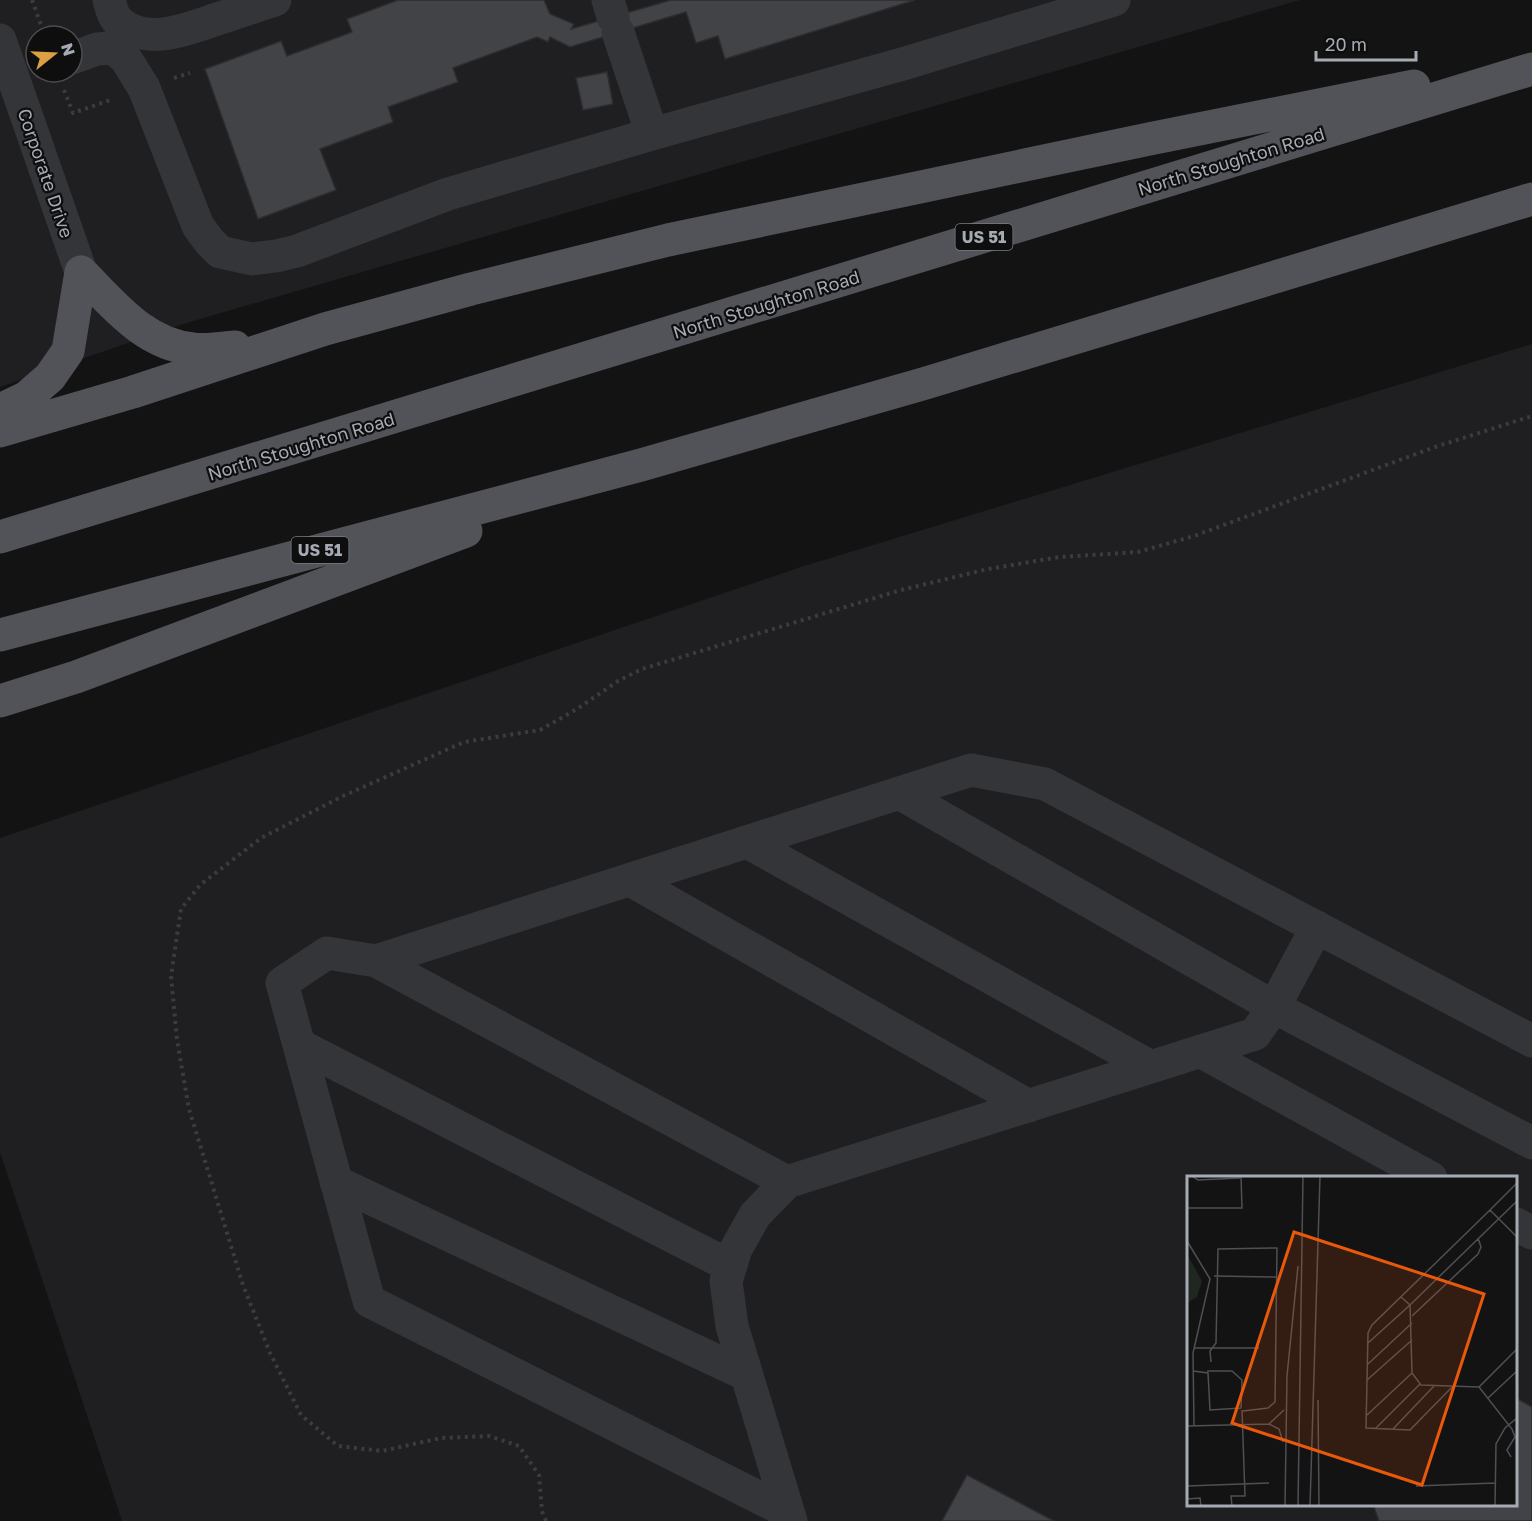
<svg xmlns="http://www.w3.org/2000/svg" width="1532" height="1521" viewBox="0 0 1532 1521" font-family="'Golos Text',sans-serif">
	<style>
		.built { fill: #1f1f21; fill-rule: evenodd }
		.building { fill: #424347; stroke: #2d2d30; stroke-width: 1.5 }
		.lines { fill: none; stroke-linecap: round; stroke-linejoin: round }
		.path { stroke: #3b3c40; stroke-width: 4; stroke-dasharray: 3 4.5; stroke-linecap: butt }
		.minor { stroke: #343539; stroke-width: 33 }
		.major { stroke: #515358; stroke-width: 33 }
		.labels { text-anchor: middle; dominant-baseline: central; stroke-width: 4.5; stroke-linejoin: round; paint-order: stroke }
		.shield { fill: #0e0e0f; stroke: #787c82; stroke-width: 1.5 }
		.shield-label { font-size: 16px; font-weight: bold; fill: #a6abb3 }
		.street-label { font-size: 18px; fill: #a6abb3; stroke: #0e0e0f }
		.inset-road { fill: none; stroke: #4e5054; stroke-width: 1.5 }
		.view { fill: #e8590c; fill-opacity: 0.15; stroke: #e8590c; stroke-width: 3 }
		.inset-edge { fill: none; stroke: #a6abb3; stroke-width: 3 }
	</style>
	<rect width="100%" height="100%" fill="#131314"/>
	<!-- built -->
	<path class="built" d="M0,0H1300L183,324L0,387ZM36,36H72V72H36Z
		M1532,344V1521H122L0,1152V838L801,567ZM1188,1178H1516V1504H1188Z"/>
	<!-- building -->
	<path class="building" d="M398,0H544L550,14L574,24L571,29L671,0H915L725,59L718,36L696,43L686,12L570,47L550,37L548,42L537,37L453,68L458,82L388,107L393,122L320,149L336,190L258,219L205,69L281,41L287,56L352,32L347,19Z
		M607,72L613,104L583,110L576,78Z
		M1516,1398L1532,1407V1521H1379L1373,1504H1516Z
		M967,1475L1054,1521H942Z"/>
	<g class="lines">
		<!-- path -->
		<path class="path" d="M32,0L45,36
			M174,78L190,73
			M64,90L73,113L113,99
			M546,1521L542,1511L539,1475L519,1446L489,1436L441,1438L382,1451L338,1446L301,1415L270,1353L243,1285L189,1109L177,1040L171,976L181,909L200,885L261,838L343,796L464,742L540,730L577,709L618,681L642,669L901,590L988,569L1060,557L1138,552L1194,536L1435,447L1532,416"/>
		<!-- minor -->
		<path class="minor" d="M109,0C111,7 113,16 118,21C146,47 187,29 217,19C236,13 256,6 275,0
			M608,0L613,17
			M618,32L652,134
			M0,40L81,272
			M72,58L97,49L109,48L117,51L126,59L144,88L198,226L209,241L220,252L252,259L276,256L297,251L448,194L652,134L906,63L1114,0
			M899,793L1274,1007L1317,927
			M747,842L1151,1067
			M630,880L1029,1106
			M376,961L787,1182
			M299,1045L730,1266
			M1200,1051L1431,1178
			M336,1182L747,1375
			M1516,1224L1532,1233
			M788,1512L369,1301L282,983L327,953L376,961L971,770L1045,784L1532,1041
			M791,1521L732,1326L726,1281L736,1249L755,1215L787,1182L1255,1034L1274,1007L1532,1143"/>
		<!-- major -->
		<path class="major" d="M81,272C114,305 144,344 193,349C206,351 221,348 235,347
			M0,410L27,397L50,377L68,351L81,272
			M0,431L133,392L325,329L471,289L668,240L1149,139L1414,86
			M0,537L1532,69
			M0,635L641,465L926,383L1532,199
			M0,701L76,677L466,531"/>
	</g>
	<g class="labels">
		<!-- shield labels -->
		<g class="shield">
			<rect x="955.5" y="224" width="57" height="26" rx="4.5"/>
			<rect x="291.5" y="537" width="57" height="26" rx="4.5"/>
		</g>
		<g class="shield-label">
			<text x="984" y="237">US 51</text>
			<text x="320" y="550">US 51</text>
		</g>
		<!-- street labels -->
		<g class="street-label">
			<text transform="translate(1231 161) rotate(-17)">North Stoughton Road</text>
			<text transform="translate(46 173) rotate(71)">Corporate Drive</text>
			<text transform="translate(766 304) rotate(-17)">North Stoughton Road</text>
			<text transform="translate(301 446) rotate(-17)">North Stoughton Road</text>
		</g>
	</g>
	<!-- overview -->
	<g transform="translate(1187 1176)">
		<rect width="330" height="330" fill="#131314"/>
		<path d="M0,78L15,105L10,121L0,127Z" fill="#202620"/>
		<path class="inset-road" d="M5,0L11,4L53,2M330,7L303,34L330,61M330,25L223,129L225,197L234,209L292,211L330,173M0,32H55L54,0M0,65L23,103L6,177L7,250M27,100L90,101M225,140L291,78L294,71L291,62M181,167L223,129L214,121M7,172H72M24,186L23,175L29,167L31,73L90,72L88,226L81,232L56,235M181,188L225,147M6,195L21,197L23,234L54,232M20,195H45L55,204L54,232M180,204L225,164M266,210L223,254L179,252L181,157L185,149L303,34M292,211L325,253L328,261L320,274L324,281M301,222L330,195M131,224L132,330M180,239L225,197M82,248L92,253L96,266M82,248L97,234M0,250L82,248M188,253L233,208M206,253L247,210M0,310L82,307M229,310L308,307M0,323L13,322L14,330M45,330L44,320H58L55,234M98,330L100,200L111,90M111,330L116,0M123,330L133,0M308,330L309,268L318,252L330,242"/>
		<path class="view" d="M107,56L297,118L235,309L45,247Z"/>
		<rect width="330" height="330" class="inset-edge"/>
	</g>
	<!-- north arrow -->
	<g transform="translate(54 54) rotate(72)"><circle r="28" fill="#0e0e0f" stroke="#4b4d51" stroke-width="1.5"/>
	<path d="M0-4.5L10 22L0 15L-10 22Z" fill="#dc9f43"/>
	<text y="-9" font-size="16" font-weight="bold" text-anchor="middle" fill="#a6abb3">N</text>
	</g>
	<!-- scale -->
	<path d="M1316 51v9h100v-9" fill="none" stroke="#a6abb3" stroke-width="3"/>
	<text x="1325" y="51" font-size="18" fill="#a6abb3" stroke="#0e0e0f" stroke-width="4.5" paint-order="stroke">20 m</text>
</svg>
